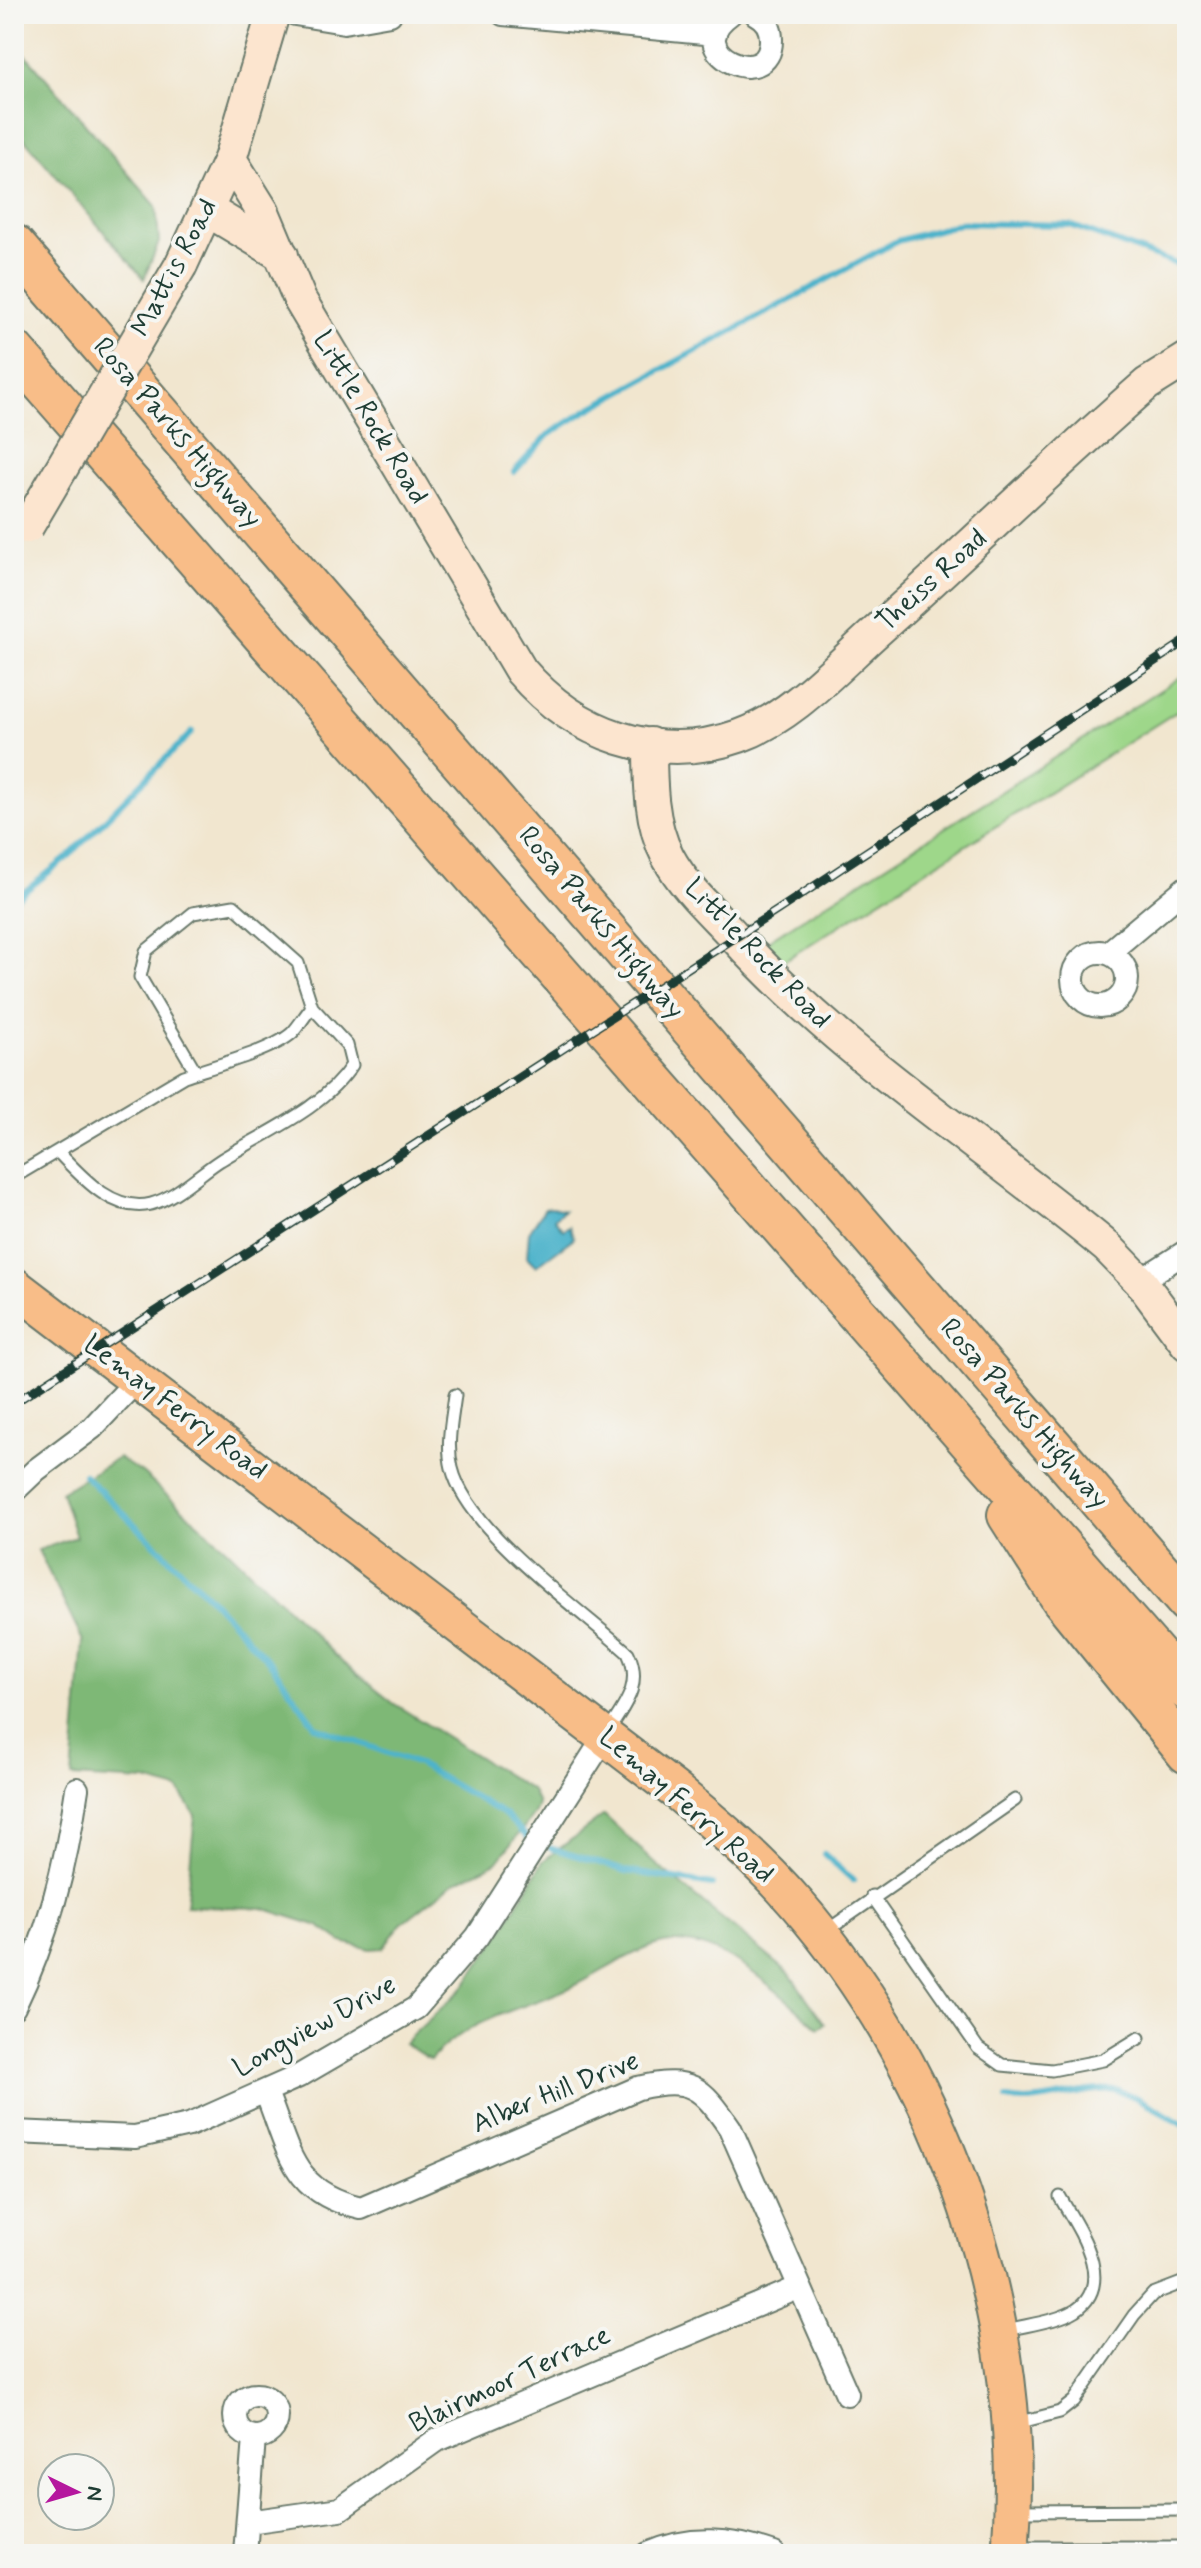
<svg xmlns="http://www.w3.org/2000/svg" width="1201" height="2568" viewBox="0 0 1201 2568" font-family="Mynerve,sans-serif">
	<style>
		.green { fill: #9ed78a; stroke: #5e8a5f; stroke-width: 2 }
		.forest { fill: #7eb876; stroke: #4e7a55; stroke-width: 2 }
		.water { fill: #4db3cb; stroke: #367880; stroke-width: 2 }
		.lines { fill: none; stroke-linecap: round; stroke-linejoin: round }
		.stream { stroke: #4db3cb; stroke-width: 6 }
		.lane-casing { stroke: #68786a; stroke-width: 15 }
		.street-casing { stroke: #68786a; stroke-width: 26 }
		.secondary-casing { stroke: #68786a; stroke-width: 36 }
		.primary-casing { stroke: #68786a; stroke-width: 40 }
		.highway-casing { stroke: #68786a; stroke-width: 44 }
		.lane { stroke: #fff; stroke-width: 11 }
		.street { stroke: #fff; stroke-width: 22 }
		.secondary { stroke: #fce5cf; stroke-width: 32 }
		.primary { stroke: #f8bd88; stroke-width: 36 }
		.highway { stroke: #f8bd88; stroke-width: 40 }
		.rail-casing { stroke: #1f3d34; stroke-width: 9 }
		.rail { stroke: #f6f6f2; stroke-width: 6; stroke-dasharray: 18; stroke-linecap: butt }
		.secondary-bridge-casing { stroke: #68786a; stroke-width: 36; stroke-linecap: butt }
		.secondary-bridge { stroke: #fce5cf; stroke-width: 32 }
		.labels { text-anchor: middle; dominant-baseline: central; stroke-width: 8; stroke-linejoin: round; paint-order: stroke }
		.street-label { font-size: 28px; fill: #1f3d34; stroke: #f6f6f2 }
	</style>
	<rect width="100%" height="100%" fill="#f6f6f2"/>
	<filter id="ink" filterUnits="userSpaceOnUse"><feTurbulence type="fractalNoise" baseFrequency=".0125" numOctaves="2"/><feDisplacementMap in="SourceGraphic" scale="16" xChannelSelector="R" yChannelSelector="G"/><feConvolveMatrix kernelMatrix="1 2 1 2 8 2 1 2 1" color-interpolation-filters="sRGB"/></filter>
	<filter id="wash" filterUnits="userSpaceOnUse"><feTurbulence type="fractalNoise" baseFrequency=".006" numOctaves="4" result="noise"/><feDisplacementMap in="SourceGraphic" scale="32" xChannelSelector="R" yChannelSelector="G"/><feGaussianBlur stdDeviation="1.8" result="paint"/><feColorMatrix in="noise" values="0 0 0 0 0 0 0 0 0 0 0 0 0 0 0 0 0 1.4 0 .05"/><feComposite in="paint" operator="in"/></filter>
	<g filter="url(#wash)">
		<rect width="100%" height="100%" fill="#f1e6cf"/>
		<!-- green -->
		<path class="green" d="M1187,673V705L782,962L763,944Z"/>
		<!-- forest -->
		<path class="forest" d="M14,41L156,206L159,242L144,279L14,127Z
			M118,1458L142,1473L228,1550L343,1663L393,1703L532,1791L538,1804L535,1813L497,1862L455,1882L401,1924L383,1948L370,1949L342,1942L319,1926L262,1908L186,1906L195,1815L179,1790L146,1781L72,1777L83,1641L38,1550L76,1537L61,1492Z
			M604,1815L659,1867L789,1973L825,2024L819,2028C779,1994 731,1943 675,1942C646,1941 605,1971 580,1983C526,2010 474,2013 430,2060L404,2043L462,1989L500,1934L543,1861Z"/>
		<!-- water -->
		<path class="water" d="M552,1207L564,1210L554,1219L563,1230L569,1226L574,1238L536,1266L527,1257L529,1232L545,1208Z"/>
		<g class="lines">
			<!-- stream -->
			<path class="stream" d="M514,472L548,435L586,411L897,241L962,223L1070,225L1187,268
				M14,900L68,857L192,732
				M84,1475L209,1597L272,1665L316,1727L418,1764L505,1815L527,1837
				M550,1848L626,1871L712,1885
				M824,1854L853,1880
				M1007,2099C1043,2107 1077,2087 1114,2090C1132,2092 1170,2117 1187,2127"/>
		</g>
	</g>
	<g filter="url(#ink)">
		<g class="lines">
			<defs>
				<path id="lane" d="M59,1153C82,1177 113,1213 151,1204C175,1198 199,1174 219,1161C262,1134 324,1109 352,1065L347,1045L312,1007
					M14,1177L184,1076C211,1067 272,1051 292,1033C299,1026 305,1015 312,1007L298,963L234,906L193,913L146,951L140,977L196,1072
					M455,1395C452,1419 446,1444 452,1468C467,1531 580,1609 628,1653C643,1684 625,1705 608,1731
					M872,1896L978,2048L1002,2065L1052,2070L1103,2060L1139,2038
					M825,1932L1015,1800
					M1003,2331C1024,2325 1057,2322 1076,2310C1117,2282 1077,2227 1060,2197
					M1013,2424L1060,2412L1074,2401L1134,2315L1153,2294L1187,2281
					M1017,2511L1187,2510
					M1015,2547H1187"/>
				<path id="street" d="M295,14L344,22L390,14
					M503,14L715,34
					M730,14C677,52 772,95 771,39C771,28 766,19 756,14
					M1073 979a27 27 0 1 1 54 0a27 27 0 1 1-54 0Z
					M1108,953L1187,887
					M1140,1281L1187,1251
					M14,1491L36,1470L92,1428L137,1380
					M14,2007C48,1937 66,1866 77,1789
					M266,2092C290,2152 291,2192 361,2208L638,2088C691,2076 701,2086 730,2128L847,2394
					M14,2132L135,2137L189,2125L299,2076L416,2008L477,1937L606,1735
					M235 2416a21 21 0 1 1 42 0a21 21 0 1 1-42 0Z
					M248,2522L340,2509L435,2441L800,2287
					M245,2554L254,2438
					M648,2554C691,2535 731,2539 774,2554"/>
				<path id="secondary" d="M230,159L263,212L300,300L521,671C575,734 657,765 739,736C793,717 836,667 878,630C968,549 1055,464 1147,384L1187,359
					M209,211L282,255
					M181,265L230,159L273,14
					M650,744C650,781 650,823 668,857C684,887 711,911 734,936C845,1058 983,1144 1108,1248L1140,1281L1187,1344"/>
				<path id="primary" d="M14,1286L676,1791C718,1826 760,1861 796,1903C947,2076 1030,2324 1010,2554"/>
				<path id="highway" d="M14,245L1187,1602
					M14,351L1187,1690
					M1008,1515L1061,1598L1187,1753"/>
			</defs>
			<!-- lane casing -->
			<use href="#lane" class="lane-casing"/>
			<!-- street casing -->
			<use href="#street" class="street-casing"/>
			<!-- secondary casing -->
			<use href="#secondary" class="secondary-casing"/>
			<!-- primary casing -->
			<use href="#primary" class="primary-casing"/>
			<!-- highway casing -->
			<use href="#highway" class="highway-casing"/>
			<!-- lane -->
			<use href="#lane" class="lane"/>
			<!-- street -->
			<use href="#street" class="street"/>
			<!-- secondary -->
			<use href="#secondary" class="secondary"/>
			<!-- primary -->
			<use href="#primary" class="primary"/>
			<!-- highway -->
			<use href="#highway" class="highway"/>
			<defs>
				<path id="rail" d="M14,1403L778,910L1187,640"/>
			</defs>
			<!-- rail casing -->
			<use href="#rail" class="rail-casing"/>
			<!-- rail -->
			<use href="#rail" class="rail"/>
			<defs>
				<path id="secondary-bridge" d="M27,527L181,265"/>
			</defs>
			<!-- secondary-bridge casing -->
			<use href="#secondary-bridge" class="secondary-bridge-casing"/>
			<!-- secondary-bridge -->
			<use href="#secondary-bridge" class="secondary-bridge"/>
		</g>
	</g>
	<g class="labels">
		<!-- street labels -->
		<g class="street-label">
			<text transform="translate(175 268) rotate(-62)">Mattis Road</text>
			<text transform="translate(370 418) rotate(59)">Little Rock Road</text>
			<text transform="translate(177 433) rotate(49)">Rosa Parks Highway</text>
			<text transform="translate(932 581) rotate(-42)">Theiss Road</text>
			<text transform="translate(601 923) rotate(50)">Rosa Parks Highway</text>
			<text transform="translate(757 954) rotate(46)">Little Rock Road</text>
			<text transform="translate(175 1408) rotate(37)">Lemay Ferry Road</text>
			<text transform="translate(1024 1414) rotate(49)">Rosa Parks Highway</text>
			<text transform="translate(686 1806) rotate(41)">Lemay Ferry Road</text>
			<text transform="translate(315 2027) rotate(-29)">Longview Drive</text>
			<text transform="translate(556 2093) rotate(-22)">Alber Hill Drive</text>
			<text transform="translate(510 2380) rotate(-25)">Blairmoor Terrace</text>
		</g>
	</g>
	<!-- margin -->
	<rect width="1201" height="2568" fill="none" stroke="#f6f6f2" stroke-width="48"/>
	<!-- north arrow -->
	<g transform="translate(76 2492) rotate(95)"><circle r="38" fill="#f6f6f2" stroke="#a0aca6" stroke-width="2"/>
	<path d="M0-6L14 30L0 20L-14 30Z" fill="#b5179e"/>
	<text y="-12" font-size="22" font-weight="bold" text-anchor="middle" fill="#1f3d34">N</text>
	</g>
</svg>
